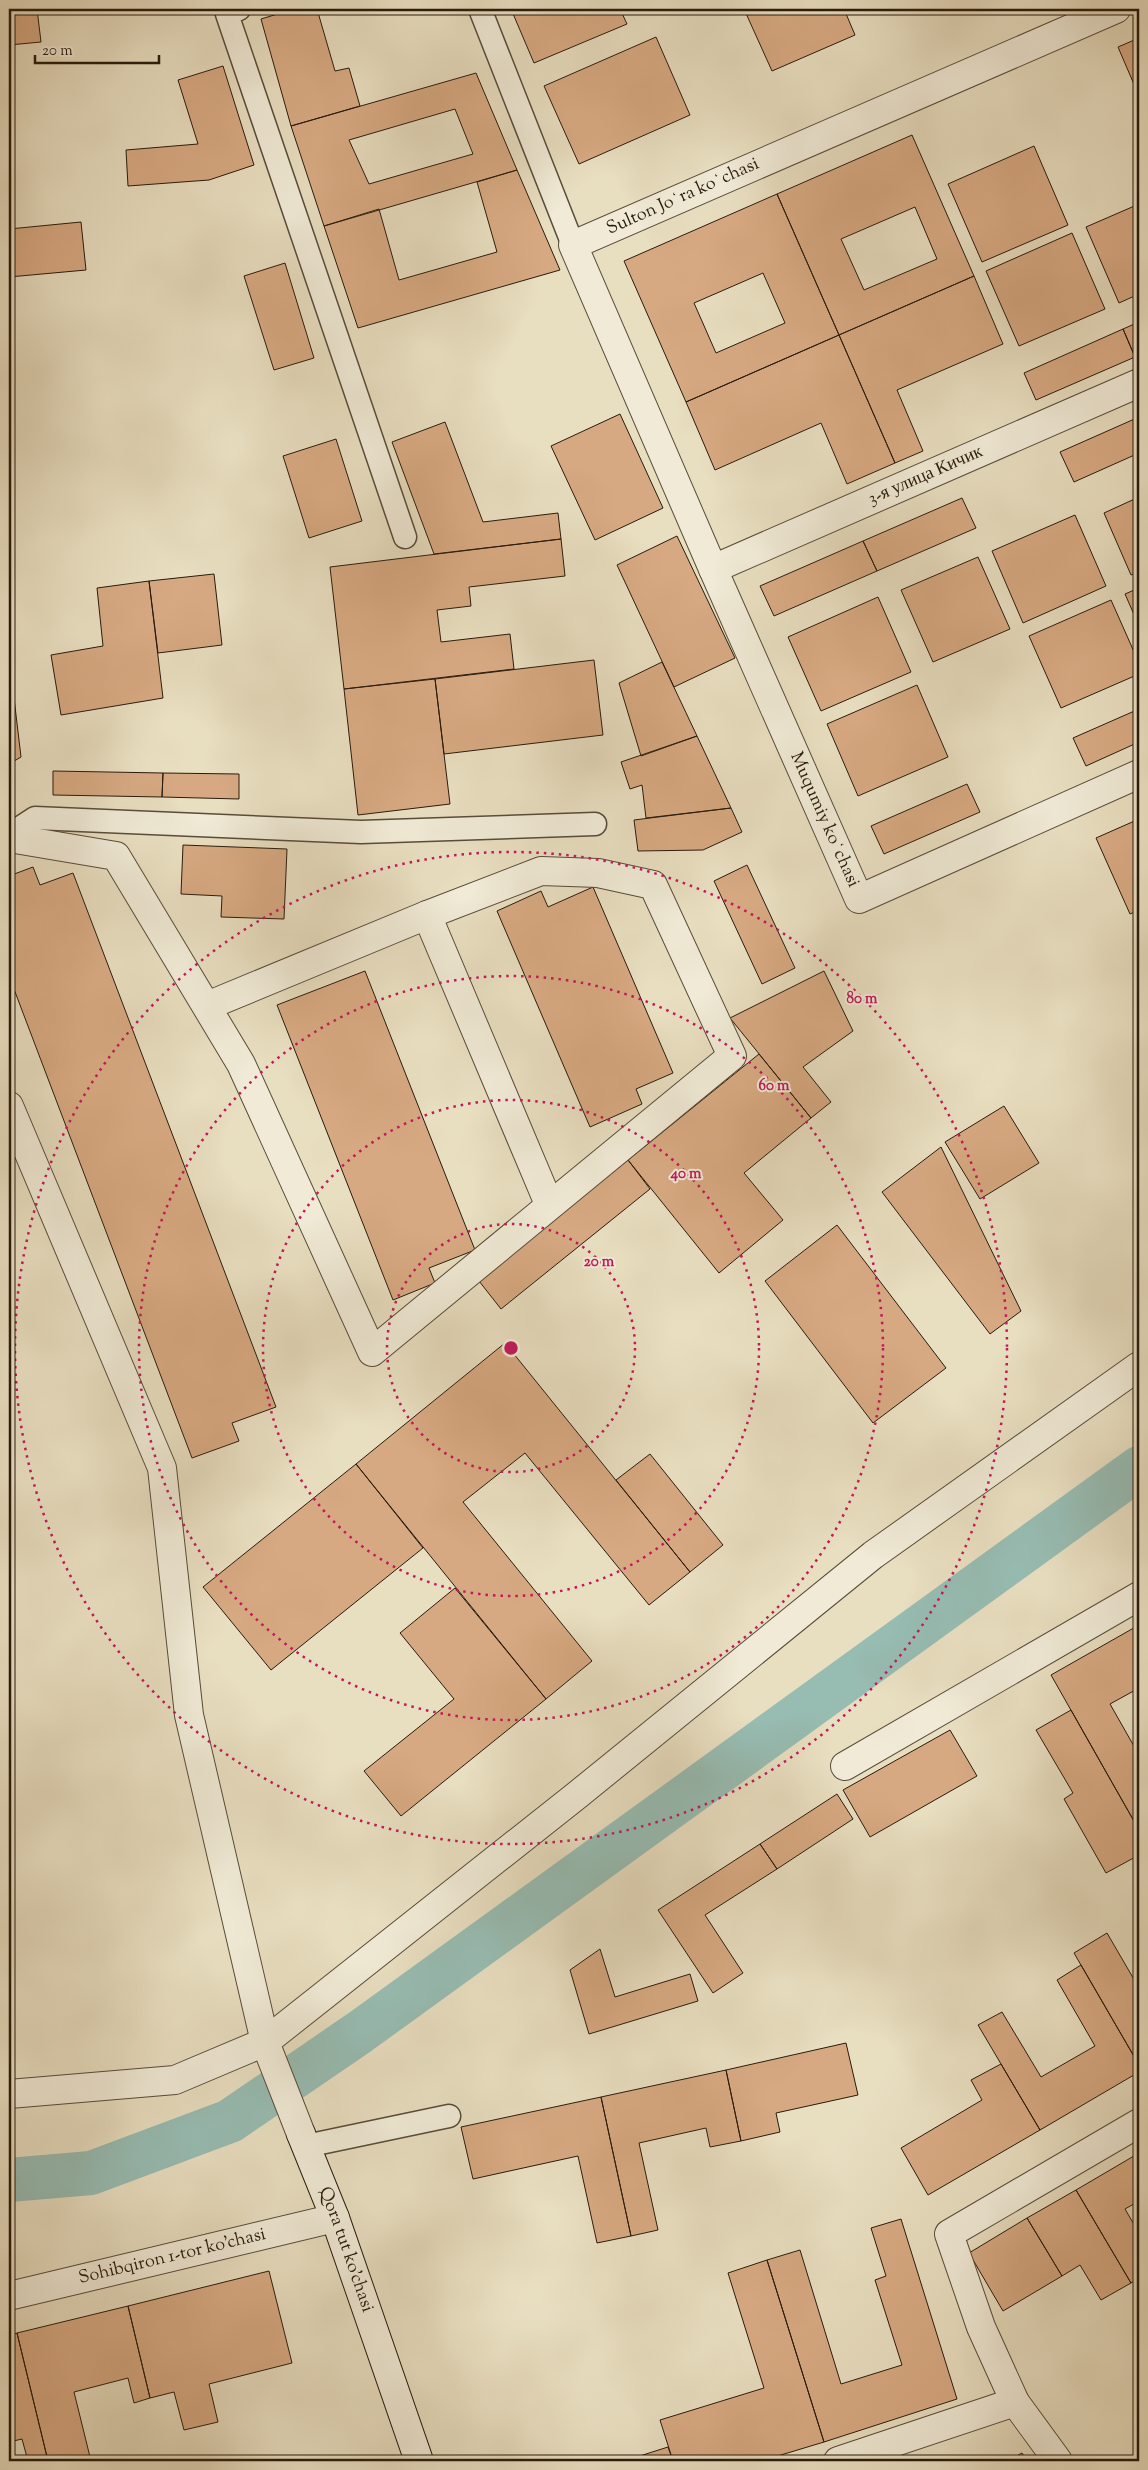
<svg xmlns="http://www.w3.org/2000/svg" width="1148" height="2470" viewBox="0 0 1148 2470" font-family="'Sorts Mill Goudy',serif">
	<style>
		.lines { fill: none; stroke-linecap: round; stroke-linejoin: round }
		.canal { stroke: #97bcb2; stroke-width: 44 }
		.building { fill: #d7a982; stroke: #281b0d; fill-rule: evenodd }
		.lane-casing { stroke: #584c3a; stroke-width: 25 }
		.street-casing { stroke: #584c3a; stroke-width: 30 }
		.secondary-casing { stroke: #281b0d; stroke-width: 30 }
		.lane { stroke: #f0ead6; stroke-width: 22 }
		.street { stroke: #f0ead6; stroke-width: 28 }
		.secondary { stroke: #f0ead6; stroke-width: 28 }
		.ring { fill: none; stroke: #c2185b; stroke-width: 2.5; stroke-dasharray: 2.5 5 }
		.labels { text-anchor: middle; dominant-baseline: central; stroke-width: 4; stroke-linejoin: round; paint-order: stroke }
		.street-label { font-size: 18px; fill: #281b0d; stroke: #f0ead6 }
		.centre { fill: #c2185b; stroke: #f0ead6; stroke-width: 2.5 }
		.ring-label { font-size: 15px; text-anchor: middle; font-weight: bold; fill: #c2185b; stroke: #f0ead6; stroke-width: 4; stroke-linejoin: round; paint-order: stroke }
	</style>
	<rect width="100%" height="100%" fill="#e8dec0"/>
	<filter id="stains"><feTurbulence type="fractalNoise" baseFrequency=".004" numOctaves="4"/><feColorMatrix values="0 0 0 0 .2 0 0 0 0 .09 0 0 0 0 .02 0 0 0 .5 -.17"/></filter>
	<radialGradient id="worn" r=".72"><stop offset=".6" stop-color="#630" stop-opacity="0"/><stop offset="1" stop-color="#630" stop-opacity=".3"/></radialGradient>
	<g class="lines">
		<!-- canal -->
		<path class="canal" d="M9,2180L91,2173L230,2121L360,2032L1139,1468"/>
	</g>
	<!-- building -->
	<path class="building" d="M9,9H37L41,42L9,45Z
		M294,9H317L335,71L349,68L360,106L291,126L261,19Z
		M511,9H620L627,24L534,63Z
		M744,9H844L855,35L772,71Z
		M656,37L690,115L579,164L544,86Z
		M1139,38V96L1118,47Z
		M223,66L254,165L209,180L128,186L126,150L198,144L178,80Z
		M476,73L517,170L324,226L291,126ZM455,109L473,154L369,184L349,140Z
		M912,135L974,276L839,335L777,194ZM915,207L937,259L864,290L841,239Z
		M1034,146L1068,225L982,262L948,184Z
		M517,170L560,270L358,328L324,226L379,209L399,280L497,252L477,182Z
		M777,194L839,335L686,402L624,261ZM763,273L785,323L716,353L694,303Z
		M1139,204V294L1119,303L1086,227Z
		M81,222L86,270L9,277V229Z
		M1072,233L1105,309L1019,346L986,271Z
		M285,263L314,358L274,370L244,276Z
		M974,276L1003,344L897,390L923,451L895,463L839,335Z
		M1139,322V355L1135,357L1123,329Z
		M1123,329L1135,357L1036,400L1024,373Z
		M839,335L895,463L847,484L821,423L715,470L686,402Z
		M620,414L663,508L595,540L551,446Z
		M1139,417V453L1074,482L1060,452Z
		M445,422L483,522L558,513L561,539L434,554L392,442Z
		M336,439L362,521L309,538L283,456Z
		M1139,497V572L1131,575L1104,513Z
		M962,498L976,528L877,571L863,541Z
		M1075,515L1106,586L1023,623L992,551Z
		M677,536L735,658L674,687L617,565Z
		M561,539L565,576L469,587L471,606L437,610L441,642L510,634L514,669L344,689L330,567Z
		M863,541L877,571L774,616L760,586Z
		M978,557L1010,629L933,662L901,590Z
		M214,574L222,645L158,653L149,581Z
		M149,581L163,698L61,715L51,655L103,646L97,588Z
		M1139,588V626L1125,594Z
		M878,597L911,672L821,711L788,637Z
		M1111,600L1139,663V674L1061,708L1029,636Z
		M9,656L21,757L9,764Z
		M594,660L603,735L444,754L435,679Z
		M662,662L697,736L641,756L619,683Z
		M435,679L450,804L358,815L344,689Z
		M917,685L948,757L858,796L827,724Z
		M1139,709V742L1086,766L1073,738Z
		M697,736L731,808L646,818L642,785L630,789L621,762Z
		M53,771L163,773L162,797L53,795Z
		M163,773L239,774V799L162,797Z
		M967,784L980,812L884,854L871,826Z
		M731,808L742,832L703,850L638,851L634,820Z
		M1139,819V910L1130,914L1096,838Z
		M183,845L287,849L284,919L221,917L222,896L181,894Z
		M747,865L795,968L762,984L714,881Z
		M33,867L40,885L73,873L276,1407L232,1423L239,1441L192,1458L9,976V876Z
		M593,887L673,1073L636,1089L642,1104L590,1127L497,911L541,891L548,907Z
		M365,971L475,1250L429,1268L435,1283L393,1300L277,1005Z
		M824,971L853,1031L803,1067L831,1102L811,1118L730,1018Z
		M759,1054L811,1118L744,1173L783,1220L719,1273L628,1160Z
		M1004,1106L1039,1163L980,1199L945,1142Z
		M941,1147L1021,1311L990,1334L882,1192Z
		M628,1160L650,1189L501,1309L479,1281Z
		M837,1225L946,1368L873,1423L765,1281Z
		M505,1343L690,1572L649,1605L525,1453L463,1502L592,1661L546,1699L356,1464Z
		M650,1454L723,1545L690,1572L616,1480Z
		M356,1464L423,1548L271,1670L203,1587Z
		M455,1588L546,1699L401,1816L364,1771L454,1699L400,1633Z
		M1139,1625V1688L1110,1704L1139,1755V1830L1051,1675Z
		M1071,1710L1139,1830V1855L1106,1873L1064,1799L1073,1793L1036,1730Z
		M950,1730L977,1776L870,1837L843,1790Z
		M837,1794L853,1819L777,1869L760,1844Z
		M760,1844L777,1869L705,1915L743,1973L713,1993L658,1910Z
		M1107,1933L1139,1988V2065L1074,1953Z
		M600,1949L615,1997L690,1974L698,2001L589,2034L570,1970Z
		M1081,1965L1139,2065V2072L1040,2130L978,2025L1002,2012L1041,2077L1095,2046L1057,1980Z
		M846,2043L858,2095L776,2113L780,2132L741,2141L726,2070Z
		M1001,2064L1040,2130L928,2195L901,2148L982,2100L971,2080Z
		M726,2070L741,2141L710,2147L706,2128L639,2143L658,2230L631,2236L601,2097Z
		M601,2097L631,2236L597,2243L578,2156L473,2179L461,2127Z
		M1139,2153V2201L1125,2209L1139,2233V2278L1131,2283L1076,2190Z
		M1076,2190L1131,2283L1101,2300L1080,2265L1062,2276L1027,2218Z
		M1027,2218L1062,2276L1003,2311L969,2253Z
		M901,2219L957,2399L824,2442L767,2260L800,2250L841,2384L902,2365L875,2280L886,2276L871,2228Z
		M767,2260L824,2442L761,2461H673L660,2420L764,2388L728,2273Z
		M269,2271L292,2363L209,2384L218,2422L184,2430L174,2392L150,2398L128,2306Z
		M128,2306L150,2398L134,2403L128,2378L74,2392L91,2461H48L17,2333Z
		M17,2333L48,2461H28L22,2439L9,2442V2336Z
		M668,2447L673,2461H624Z
		M1022,2453L1027,2461H1007Z"/>
	<g class="lines">
		<defs>
			<path id="lane" d="M239,9L227,14L405,537
				M480,9L573,245
				M9,835L35,818L361,832L595,824
				M306,2146L449,2116"/>
			<g id="street">
				<path d="M1116,9L573,245L713,569L859,899L1139,774"/>
				<path id="s1" d="M713,569L1139,383"/>
				<path d="M9,838L116,856L241,1064L372,1352L732,1056L653,885L598,873L541,871L427,915L207,1006"/>
				<path d="M427,915L549,1204"/>
				<path d="M9,1106L162,1468L189,1715L265,2042L301,2134"/>
				<path d="M845,1766L1139,1596"/>
				<path d="M9,2094L175,2080L265,2042L576,1796L873,1555L1139,1366"/>
				<path id="s2" d="M9,2296L335,2218"/>
				<path d="M838,2461L1015,2402"/>
				<path d="M1058,2461L1015,2402L981,2327L949,2234L1139,2123"/>
			</g>
			<g id="secondary">
				<path id="s3" d="M301,2134L335,2218L419,2461"/>
			</g>
		</defs>
		<!-- lane casing -->
		<use href="#lane" class="lane-casing"/>
		<!-- street casing -->
		<use href="#street" class="street-casing"/>
		<!-- secondary casing -->
		<use href="#secondary" class="secondary-casing"/>
		<!-- lane -->
		<use href="#lane" class="lane"/>
		<!-- street -->
		<use href="#street" class="street"/>
		<!-- secondary -->
		<use href="#secondary" class="secondary"/>
	</g>
	<!-- distance rings -->
	<g class="ring">
		<circle cx="511" cy="1348" r="124"/>
		<circle cx="511" cy="1348" r="248"/>
		<circle cx="511" cy="1348" r="372"/>
		<circle cx="511" cy="1348" r="496"/>
	</g>
	<g class="labels">
		<!-- street labels -->
		<g class="street-label">
			<text transform="translate(683 197) rotate(-24)">Sulton Joʻra koʻchasi</text>
			<text stroke="none"><textPath href="#s1" startOffset="232">3-я улица Кичик</textPath></text>
			<text transform="translate(824 820) rotate(66)">Muqumiy koʻchasi</text>
			<text stroke="none"><textPath href="#s3" startOffset="124">Qora tut ko'chasi</textPath></text>
			<text stroke="none"><textPath href="#s2" startOffset="168">Sohibqiron 1-tor ko'chasi</textPath></text>
		</g>
	</g>
	<circle cx="511" cy="1348" r="8" class="centre"/>
	<g class="ring-label">
		<text x="862" y="1003">80 m</text>
		<text x="774" y="1090">60 m</text>
		<text x="686" y="1178">40 m</text>
		<text x="599" y="1266">20 m</text>
	</g>
	<!-- margin -->
	<rect width="1148" height="2470" fill="none" stroke="#e8dec0" stroke-width="30"/>
	<rect x="10" y="10" width="1128" height="2450" fill="none" stroke="#281b0d" stroke-width="2.5"/>
	<rect x="15" y="15" width="1118" height="2440" fill="none" stroke="#281b0d"/>
	<!-- scale -->
	<path d="M35 55v8h124v-8" fill="none" stroke="#281b0d" stroke-width="2.5"/>
	<text x="42" y="55" font-size="15" fill="#281b0d" stroke="#f0ead6" stroke-width="4" paint-order="stroke">20 m</text>
	<rect width="100%" height="100%" filter="url(#stains)"/>
	<rect width="100%" height="100%" fill="url(#worn)"/>
</svg>
